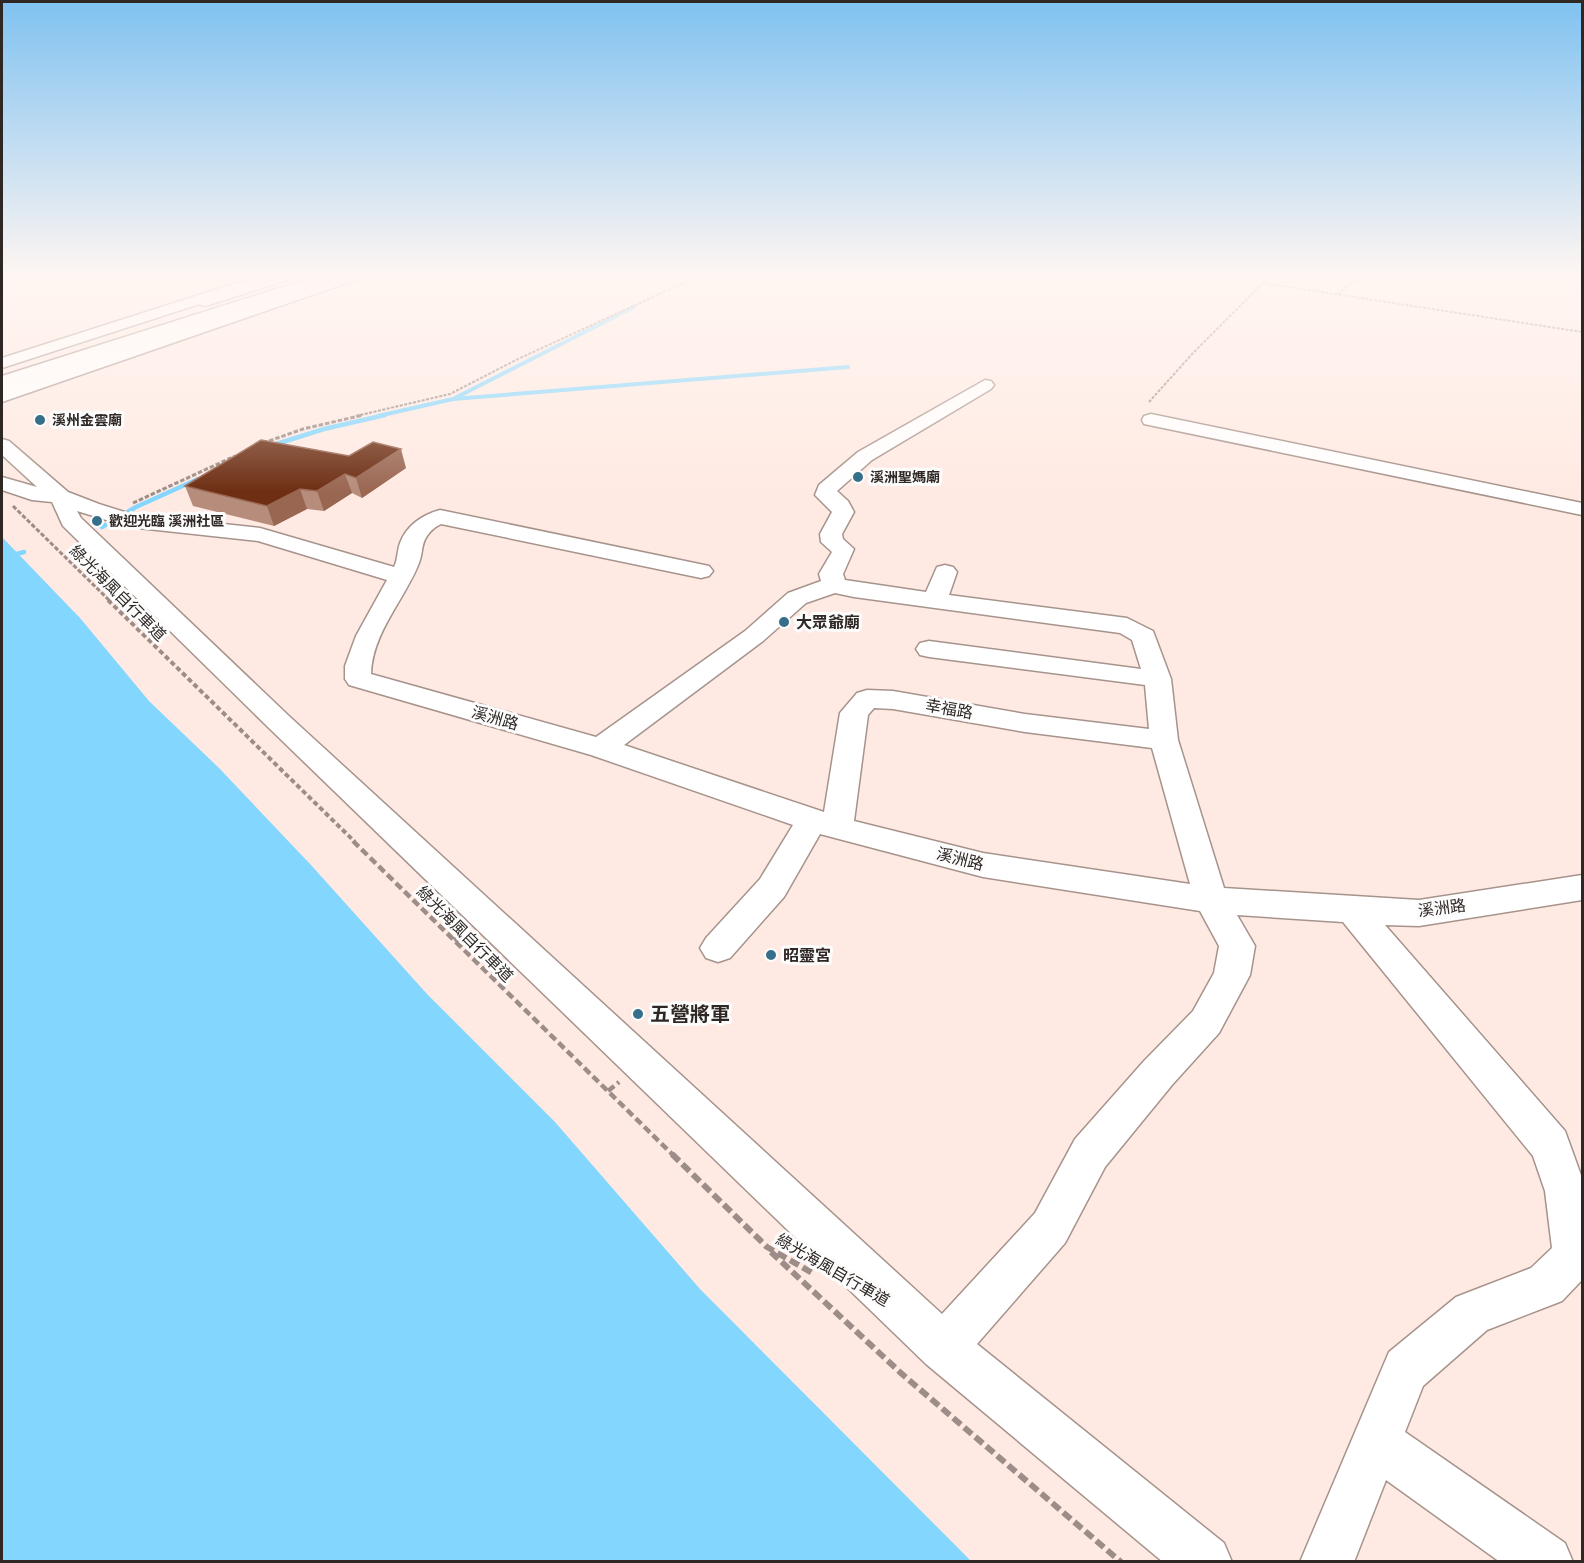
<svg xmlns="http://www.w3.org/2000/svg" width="1584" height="1563" viewBox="0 0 1584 1563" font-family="'Roboto Condensed','Noto Sans TC',sans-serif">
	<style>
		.water { fill: #83d6fe }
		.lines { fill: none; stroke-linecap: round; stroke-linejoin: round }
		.stream-far1 { stroke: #83d6fe; stroke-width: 4 }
		.stream { stroke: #83d6fe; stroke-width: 4.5 }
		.minor-casing { stroke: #a6938c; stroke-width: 3 }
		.major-casing { stroke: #a6938c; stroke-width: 3 }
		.highway-casing { stroke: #a6938c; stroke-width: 3 }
		.path-far4 { stroke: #9c8d88; stroke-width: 2; stroke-dasharray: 3 1.5; stroke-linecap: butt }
		.path-far3 { stroke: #9c8d88; stroke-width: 3; stroke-dasharray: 4.5 2; stroke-linecap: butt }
		.path-far2 { stroke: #9c8d88; stroke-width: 4; stroke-dasharray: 5 3; stroke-linecap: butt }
		.path-far1 { stroke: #9c8d88; stroke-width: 4.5; stroke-dasharray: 8 4; stroke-linecap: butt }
		.path { stroke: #9c8d88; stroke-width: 6; stroke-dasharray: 10 4.5; stroke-linecap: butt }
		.minor { fill: #fff; fill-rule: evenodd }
		.major { fill: #fff; fill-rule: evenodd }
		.highway { fill: #fff; fill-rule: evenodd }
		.wall { fill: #b68c7b }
		.shaded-wall { fill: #996651 }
		.building { fill: #6d2e13; stroke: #996651; stroke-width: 1.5 }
		.poi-dot { fill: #366f89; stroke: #fcfcfc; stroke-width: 2 }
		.labels { text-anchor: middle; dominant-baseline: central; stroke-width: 6; stroke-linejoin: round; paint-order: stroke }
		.far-poi-label { font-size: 14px; font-weight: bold; fill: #2e2724; stroke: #fcfcfc; text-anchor: start }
		.street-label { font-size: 16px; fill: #2e2724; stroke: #fcfcfc }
		.poi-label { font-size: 16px; font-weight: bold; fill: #2e2724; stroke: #fcfcfc; text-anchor: start }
		.near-poi-label { font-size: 20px; font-weight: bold; fill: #2e2724; stroke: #fcfcfc; text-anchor: start }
	</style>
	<rect width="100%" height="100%" fill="#ffeae3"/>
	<!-- water -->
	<path class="water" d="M2,537L80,618L149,701L219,768L311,865L427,994L555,1122L700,1289L971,1561H2Z"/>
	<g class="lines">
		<!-- stream-far1 -->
		<path class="stream-far1" d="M455,398L634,307
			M378,416L453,399L848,367"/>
		<!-- stream -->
		<path class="stream" d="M270,446L324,429L385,415
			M102,527L136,507L198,479
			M2,558L24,552"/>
		<defs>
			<path id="minor" d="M265,274H285L283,277L2,368V358Z
				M346,274H366L364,277L2,402V391Z
				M985,380L991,381L994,385L991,389L872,460L837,491L848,501L854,512L842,534L843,539L854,549L843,574L845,580L926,592L937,567L945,565L953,567L957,572L949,595L1127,618L1153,631L1171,679L1178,740L1224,888L1419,900L1582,875V900L1419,926L1385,925L1565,1131L1582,1178V1280L1562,1301L1487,1330L1423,1386L1405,1432L1565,1543L1573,1562H1500L1386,1480L1354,1562H1300L1389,1352L1456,1297L1531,1268L1552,1248L1545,1191L1533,1156L1343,922L1237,915L1255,946L1250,975L1219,1033L1172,1085L1105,1167L1065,1243L977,1344L1224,1543L1232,1562H1163L926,1364L270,729L63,526L52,502L32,500L2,490V477L37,487L2,455V439L9,441L68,492L99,504L131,514L260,528L394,567C398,559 397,551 400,543C407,525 422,515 440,510L709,566L713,571L709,576L701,578L441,524C435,527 431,530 427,536C421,544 423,553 419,563C405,599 372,633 371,674L596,737L745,631L788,593L821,581L819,574L832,552L821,542L820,534L832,512L815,495L819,485L858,452ZM77,511L129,527L258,541L387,580L356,636L345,666V679L349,685L591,755L793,825L760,879L706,938L700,948L706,958L718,962L730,958L784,897L820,834L983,877L1200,911L1219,946L1214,973L1193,1011L1144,1061L1075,1139L1035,1213L942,1314L290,717L81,518ZM835,593L854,597L1120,633L1132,640L1141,669L929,641L920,643L916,649L920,655L929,657L1145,685L1149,729L1025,714L893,691L867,690L857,693L840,713L824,812L624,745L763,641L806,603ZM874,708L893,709L1025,732L1152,748L1190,884L983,853L854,821L868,715Z
				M1151,414L1582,503V515L1144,424L1142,420L1144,416Z"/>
			<path id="major" d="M275,274H298L296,277L209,305L203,306L195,301L197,297Z
				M337,274H360L358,277L302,295L294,290L296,287Z
				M242,305L248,306L251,310L248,314L2,395V383Z"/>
			<path id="highway" d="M323,274H346L344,277L2,388V376Z"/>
		</defs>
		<!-- minor casing -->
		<use href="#minor" class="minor-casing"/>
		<!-- major casing -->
		<use href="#major" class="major-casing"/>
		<!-- highway casing -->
		<use href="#highway" class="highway-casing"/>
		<!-- path-far4 -->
		<path class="path-far4" d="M1263,283L1582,332
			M1338,294L1354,280H1398L1401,274
			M1149,402L1193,353L1272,274
			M356,416L450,394L518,359L703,274"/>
		<!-- path-far3 -->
		<path class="path-far3" d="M263,443L303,429L363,415
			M133,503L235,456
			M13,506L110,601"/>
		<!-- path-far2 -->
		<path class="path-far2" d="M108,600L355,842"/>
		<!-- path-far1 -->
		<path class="path-far1" d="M353,841L674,1156
			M454,940L466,933
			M608,1091L619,1082"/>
		<!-- path -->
		<path class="path" d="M672,1154L767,1247L814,1274
			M771,1252L902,1374L1121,1562"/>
		<!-- minor -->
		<use href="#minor" class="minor"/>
		<!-- major -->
		<use href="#major" class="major"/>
		<!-- highway -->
		<use href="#highway" class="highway"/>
	</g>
	<!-- wall -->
	<path class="wall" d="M349,456L406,468L362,498L352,493L324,511L307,509L274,526L193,506L185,486Z"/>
	<!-- shaded-wall -->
	<path class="shaded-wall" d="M401,449L406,468L362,498L356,478Z
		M345,474L352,493L324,511L317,491Z
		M300,489L307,509L274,526L267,506Z"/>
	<!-- building -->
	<path class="building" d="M261,440L349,456L373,442L401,449L356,478L345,474L317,491L300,489L267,506L185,486Z"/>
	<!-- sky -->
	<linearGradient id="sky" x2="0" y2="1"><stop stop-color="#7fc2f1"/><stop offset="0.56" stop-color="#fff6f2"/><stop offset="1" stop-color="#fff6f2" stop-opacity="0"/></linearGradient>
	<rect width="1584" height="492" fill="url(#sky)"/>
	<!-- markers -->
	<g class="poi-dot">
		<circle cx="40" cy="420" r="6"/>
		<circle cx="858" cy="477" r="6"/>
		<circle cx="97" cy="521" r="6"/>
		<circle cx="784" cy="622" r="6"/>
		<circle cx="771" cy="955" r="6"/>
		<circle cx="638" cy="1014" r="6"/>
	</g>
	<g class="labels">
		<!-- far-poi labels -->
		<g class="far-poi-label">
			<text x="52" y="420">溪州金雲廟</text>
			<text x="870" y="477">溪洲聖媽廟</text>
			<text x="109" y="521">歡迎光臨 溪洲社區</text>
		</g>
		<!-- street labels -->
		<g class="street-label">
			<text transform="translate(118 593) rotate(45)">綠光海風自行車道</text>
			<text transform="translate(949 709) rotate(10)">幸福路</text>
			<text transform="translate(495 718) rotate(16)">溪洲路</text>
			<text transform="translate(960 859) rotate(14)">溪洲路</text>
			<text transform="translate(1442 908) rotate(-7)">溪洲路</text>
			<text transform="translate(465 934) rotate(45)">綠光海風自行車道</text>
			<text transform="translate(833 1270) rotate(30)">綠光海風自行車道</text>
		</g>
		<!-- poi labels -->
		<g class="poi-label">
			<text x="796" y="622">大眾爺廟</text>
			<text x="783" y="955">昭靈宮</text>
		</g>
		<!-- near-poi labels -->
		<g class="near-poi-label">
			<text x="650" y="1014">五營將軍</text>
		</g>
	</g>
	<!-- border -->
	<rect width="1584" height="1563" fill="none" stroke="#2e2724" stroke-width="6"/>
</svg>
